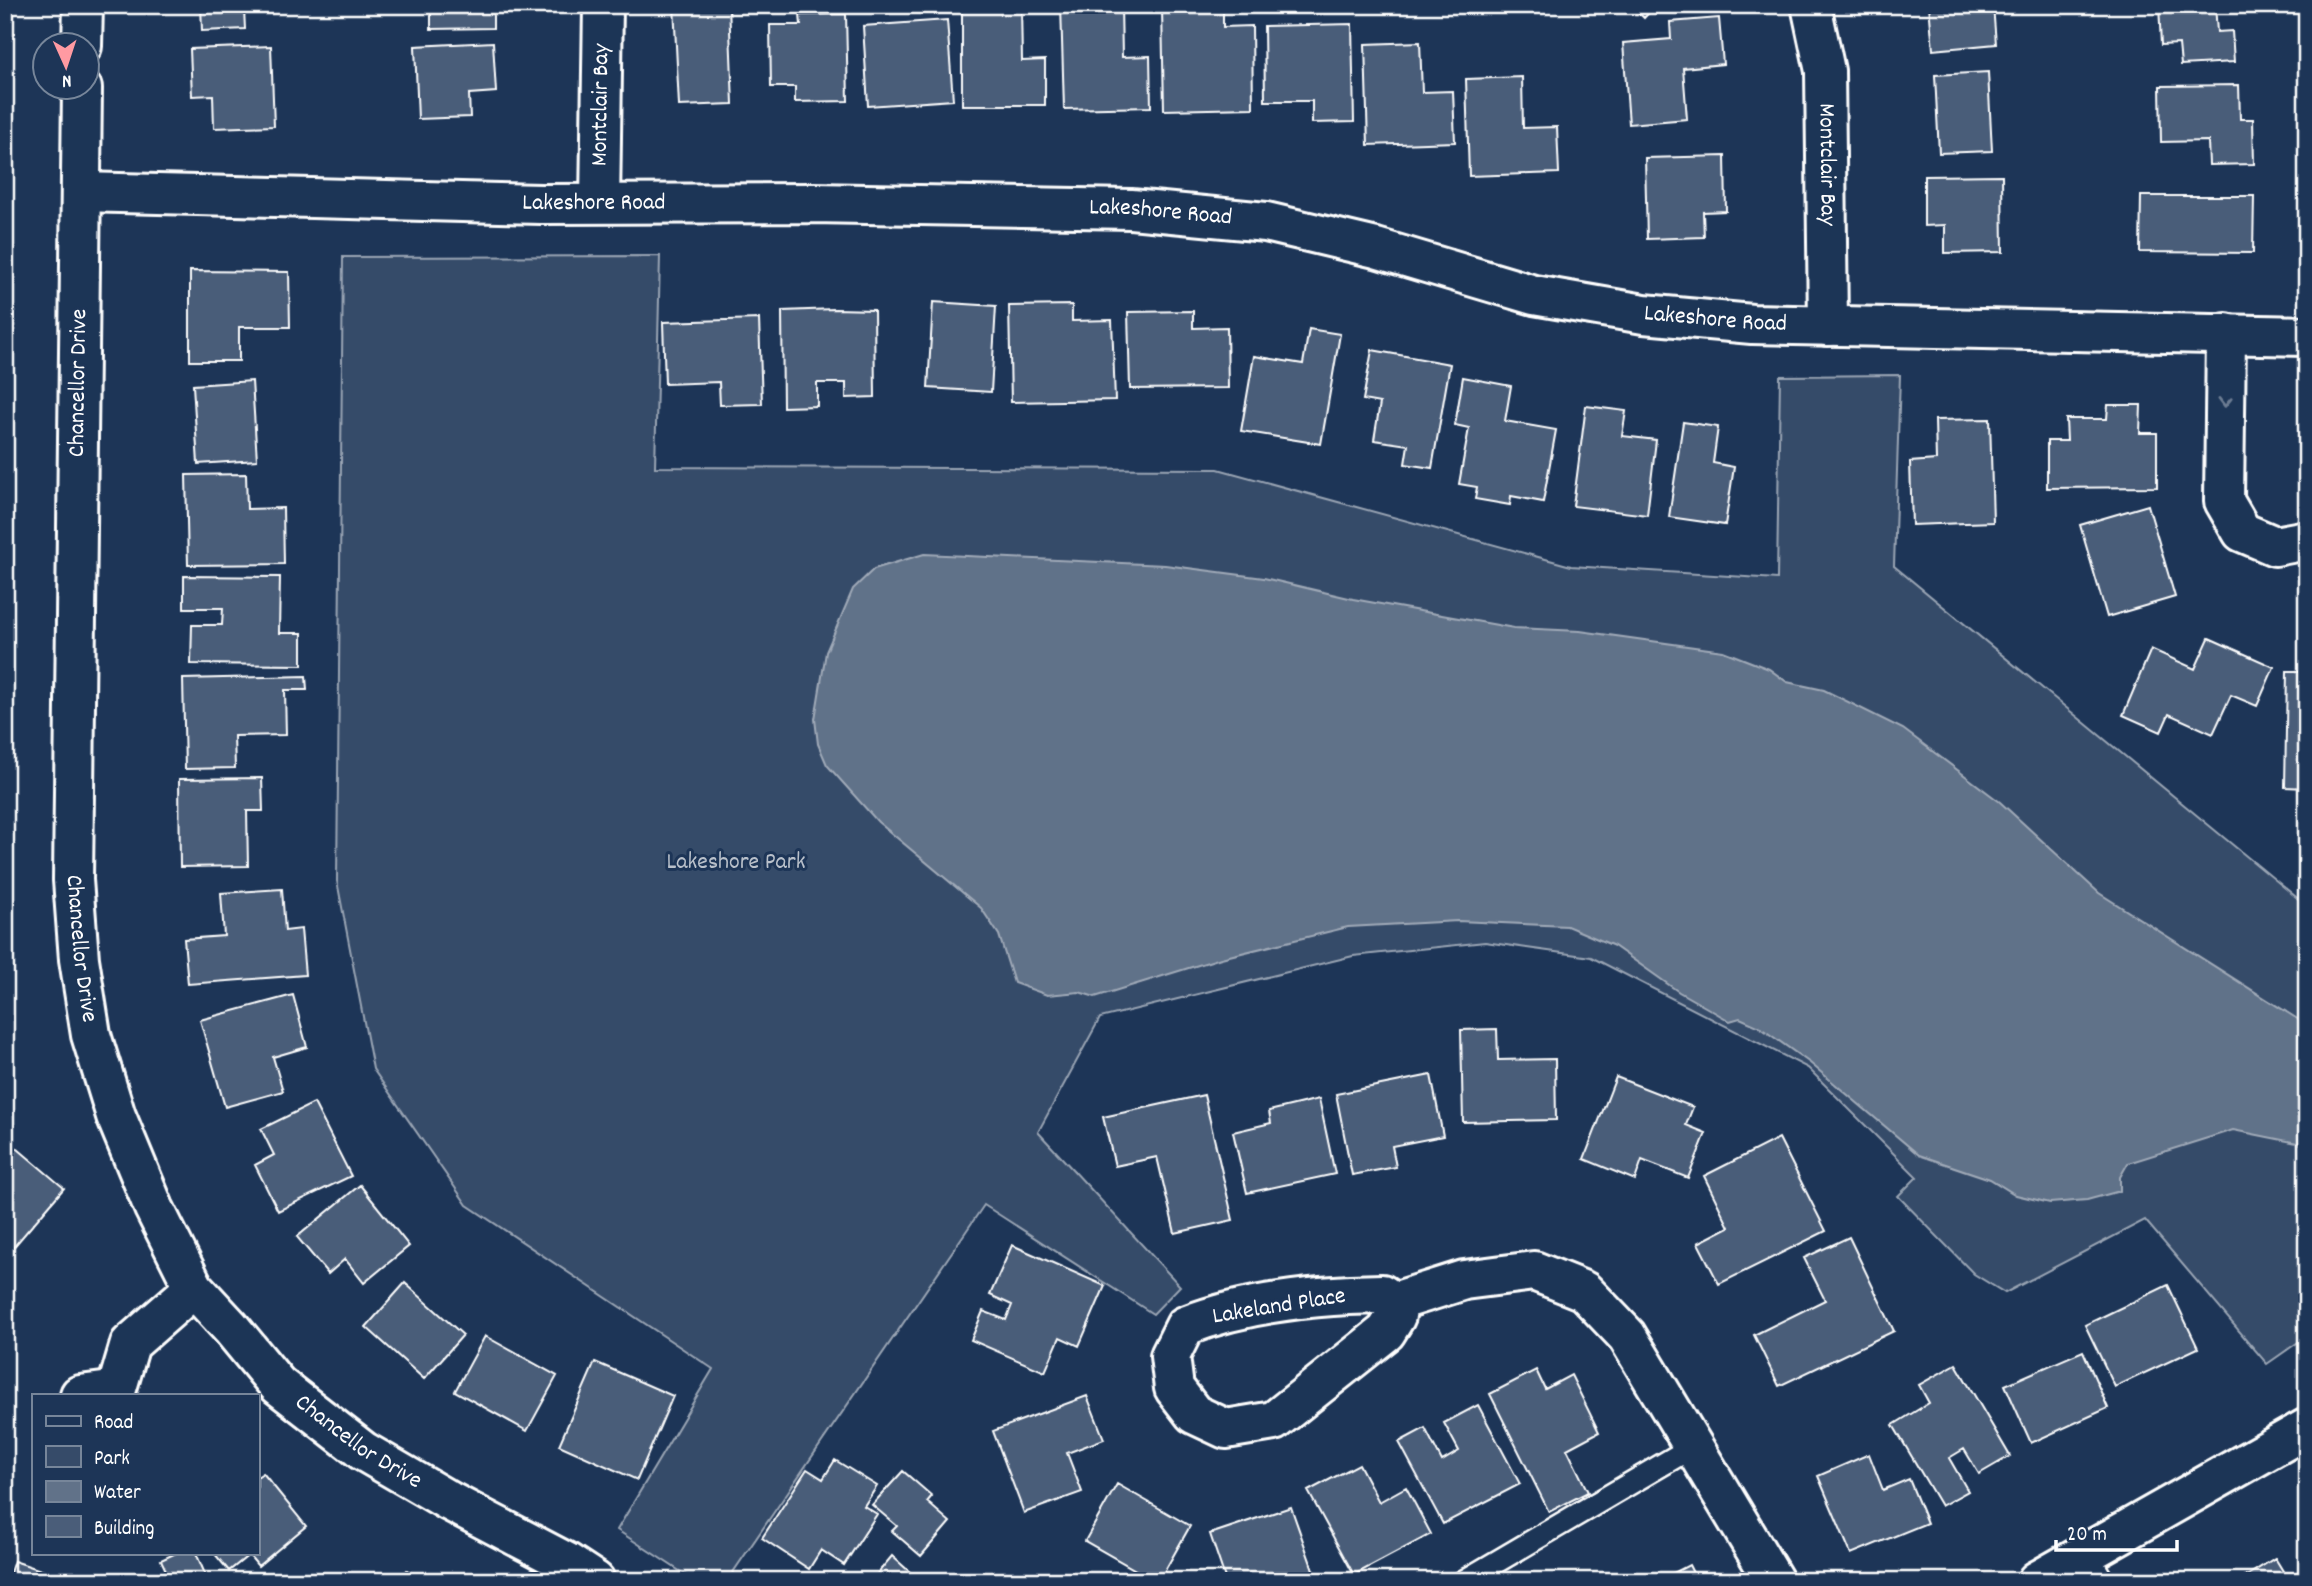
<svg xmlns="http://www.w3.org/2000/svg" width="2312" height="1586" viewBox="0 0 2312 1586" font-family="Dekko,sans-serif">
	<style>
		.green { fill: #364b69; stroke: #9aa5b4; stroke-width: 2 }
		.water { fill: #617289; stroke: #a0aab8; stroke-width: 2 }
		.building { fill: #4a5d79; stroke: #fff; stroke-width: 2 }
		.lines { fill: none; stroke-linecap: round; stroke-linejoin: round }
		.lane-casing { stroke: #fff; stroke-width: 26 }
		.street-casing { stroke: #fff; stroke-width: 44 }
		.secondary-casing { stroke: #fff; stroke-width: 44 }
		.lane { stroke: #1d3557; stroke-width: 21 }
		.street { stroke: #1d3557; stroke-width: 38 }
		.secondary { stroke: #1d3557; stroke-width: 38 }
		.oneway { stroke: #6c7c92 }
		.labels { text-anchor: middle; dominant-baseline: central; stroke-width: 6; stroke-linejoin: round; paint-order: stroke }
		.street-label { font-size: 24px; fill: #fff; stroke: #1d3557 }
		.park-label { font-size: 24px; fill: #b9c0ca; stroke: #1d3557 }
	</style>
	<rect width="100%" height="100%" fill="#1d3557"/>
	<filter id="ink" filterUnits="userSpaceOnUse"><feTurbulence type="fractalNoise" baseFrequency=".0143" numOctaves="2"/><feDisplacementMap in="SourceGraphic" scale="14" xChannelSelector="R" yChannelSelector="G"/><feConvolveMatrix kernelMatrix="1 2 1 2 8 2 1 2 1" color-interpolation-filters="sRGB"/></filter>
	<g filter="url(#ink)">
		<!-- green -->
		<path class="green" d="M660,256L655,467L1218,469L1571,566L1777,579L1780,376L1900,375L1894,566L2307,906V1336L2267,1364L2145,1220L2005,1293L1974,1274L1898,1196L1917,1177L1808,1068L1591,957L1485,942L1353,956L1100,1018L1038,1132L1180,1286L1153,1314L984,1205L727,1581H695L617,1530L713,1369L467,1205L373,1069L337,881L343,257Z"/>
		<!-- water -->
		<path class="water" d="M924,554L1165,565L1264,578L1353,599L1514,628L1580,631L1723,651L1769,669L1787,682L1824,690L1903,729L2000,802L2099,893L2307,1025V1145L2233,1130L2128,1163L2120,1177V1191L2087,1200L2050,1203L2016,1195L1990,1179L1919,1155L1810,1063L1758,1026L1740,1018L1730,1021L1679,992L1614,946L1567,926L1458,921L1348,927L1221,958L1095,997L1079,992L1047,995L1014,983L999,935L981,908L878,822L827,765L818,744L815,719L826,652L853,589L874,569Z"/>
		<!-- building -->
		<path class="building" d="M201,5H268V8L244,9L245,29L202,31Z
			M431,5H493V28L431,29Z
			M674,5H729L733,104L679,106Z
			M962,5H1021L1022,61L1045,60V105H962Z
			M1061,5H1121L1122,57L1150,56L1151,107L1064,109Z
			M1631,5H1656L1644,18Z
			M1929,5H1993L1996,44L1933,50Z
			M2159,5H2215L2217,32L2232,31L2234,62L2181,65L2179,44L2161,45Z
			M1223,7V27L1252,26L1253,108L1164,110L1162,8Z
			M846,14L848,101L795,102V87H771L770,25H801L800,15Z
			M1719,18L1723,64L1683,68L1687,119L1629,124L1623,43L1671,39L1670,22Z
			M947,20L953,100L868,106L863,26Z
			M1352,24L1354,122L1312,123V101H1265L1264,26Z
			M493,42L496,92L469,94L470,117L418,119L415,46Z
			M1420,42L1422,92L1453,91L1455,142L1368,145L1365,44Z
			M271,46L274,126L214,128L213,95L192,96L190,49Z
			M1988,72L1992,151L1939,153L1935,75Z
			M1522,77L1523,128L1557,127L1559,173L1469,176L1466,79Z
			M2239,85L2240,119H2253L2254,164L2209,165L2208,141L2161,142L2160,86Z
			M1725,156L1726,211L1703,212L1704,237L1647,239L1645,158Z
			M2002,175L2003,252L1945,253V225L1924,226V176Z
			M2141,196H2254L2253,253L2140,252Z
			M190,271L289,272L290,327H239V361H190Z
			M933,302L996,306L991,392L928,388Z
			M1072,305V321L1112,320L1115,400L1011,402L1009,306Z
			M835,309L874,310L875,397L846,398V383H817V406L783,407L782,311Z
			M1193,311V328L1227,327L1228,388L1130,389L1128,312Z
			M759,319L762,404L720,405L719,382L665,384L663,322Z
			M1309,329L1340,334L1321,444L1241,431L1254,356L1303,364Z
			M1372,350L1450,364L1432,468L1405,464L1408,445L1374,440L1380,403L1363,400Z
			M1463,377L1511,386L1505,421L1556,430L1543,502L1511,496L1510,505L1475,499L1477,487L1459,484L1469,428L1455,425Z
			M252,381L257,460L198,464L193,385Z
			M2108,405H2141L2140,433H2157V487L2047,488V441H2067L2066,419H2107Z
			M1586,406L1626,411L1622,436L1656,440L1647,515L1573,506Z
			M1990,419L1993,522L1912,525L1910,462L1936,460L1935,420Z
			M1683,422L1718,427L1713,463L1734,467L1725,525L1669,517Z
			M246,474L247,509L283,508L284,564L188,565L186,475Z
			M2148,505L2175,597L2107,617L2080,525Z
			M184,576L280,577L279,633H302V665L191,664L192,625H222L223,608H184Z
			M2209,638L2274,667L2257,706L2231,695L2213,734L2169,714L2161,732L2123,715L2151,649L2195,669Z
			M2287,671H2307V788L2285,787Z
			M306,676L307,690H285L286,735L234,736L235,768L185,769L183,679Z
			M262,778L263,811H247L248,866L180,867L179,779Z
			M282,889L285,931L301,929L305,975L188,984L184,939L224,936L221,893Z
			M293,995L307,1047L273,1057L283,1091L225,1107L200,1020Z
			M1497,1029L1498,1060L1555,1059L1556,1120L1463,1122L1461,1030Z
			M1431,1075L1443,1136L1392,1146L1396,1167L1352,1175L1336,1094Z
			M1616,1077L1693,1107L1686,1125L1706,1133L1688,1178L1642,1160L1635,1180L1584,1159Z
			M1204,1095L1233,1220L1175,1233L1157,1157L1115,1166L1103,1117Z
			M1319,1099L1335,1174L1247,1193L1233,1132L1271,1123L1269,1111Z
			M314,1103L351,1176L278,1211L255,1165L274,1155L261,1129Z
			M5,1138L64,1188L6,1256H5Z
			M1779,1138L1826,1231L1719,1284L1698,1243L1729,1227L1704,1176Z
			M360,1185L409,1246L364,1283L345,1259L328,1274L297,1237Z
			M1849,1237L1894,1331L1779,1386L1754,1335L1825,1300L1804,1258Z
			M1012,1245L1105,1286L1079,1346L1060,1337L1045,1372L971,1340L983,1311L1006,1320L1012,1305L990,1295Z
			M405,1283L463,1335L424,1379L366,1327Z
			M2168,1285L2198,1348L2115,1387L2085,1325Z
			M485,1336L557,1376L527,1431L455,1391Z
			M2083,1351L2108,1408L2031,1443L2005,1385Z
			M595,1362L673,1396L637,1480L559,1445Z
			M1956,1364L2010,1456L1979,1474L1964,1449L1949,1458L1968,1491L1941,1506L1893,1425L1929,1403L1919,1385Z
			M1536,1370L1545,1389L1571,1375L1599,1432L1567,1449L1588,1492L1549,1512L1490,1394Z
			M1087,1396L1104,1439L1067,1453L1082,1492L1024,1513L993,1431Z
			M1478,1405L1520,1484L1443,1524L1399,1442L1425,1428L1442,1461L1459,1451L1444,1423Z
			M1869,1454L1883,1490L1909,1479L1927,1523L1851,1554L1818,1476Z
			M835,1460L877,1486L864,1506L877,1514L844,1565L821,1550L809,1569L762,1538L807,1469L823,1479Z
			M1359,1464L1379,1502L1406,1487L1431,1534L1354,1575L1308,1491Z
			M903,1471L932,1496L927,1502L950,1522L921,1556L892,1531L897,1526L872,1505Z
			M263,1473L306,1526L258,1566L249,1555L229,1571L214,1553H257V1477Z
			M1117,1484L1190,1526L1159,1581H1155L1085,1541Z
			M1291,1507L1317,1581H1261L1260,1577L1249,1581H1226L1210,1534Z
			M176,1553H196L208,1581H171L161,1560Z
			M892,1556L920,1581H871Z
			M2275,1558L2289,1581H2239Z
			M14,1561L68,1579L67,1581H7Z
			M1689,1565L1697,1581H1658Z
			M407,1570L424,1581H399Z"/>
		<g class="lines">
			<defs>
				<path id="lane" d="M2086,1553L2103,1581
					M1464,1581L1694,1446"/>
				<g id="street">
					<path id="s1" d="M1811,5L1825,71L1828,326"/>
					<path id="s2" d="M81,192L541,204L813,203L1131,209L1266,222L1376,248L1534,295L1644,314L1752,324L2307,336"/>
					<path id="s3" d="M600,203L603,5"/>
					<path d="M2226,333L2224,501L2242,532L2275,546L2307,540"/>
					<path d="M1382,1294L1394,1302L1396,1316L1386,1332L1274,1421L1226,1429L1194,1414L1174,1388L1170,1356L1185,1326C1246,1302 1317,1295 1382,1294Z"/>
					<path d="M1394,1302L1464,1280L1534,1271L1584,1291L1627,1336L1774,1581"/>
					<path d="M80,1395L103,1392L116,1395"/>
					<path d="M115,1395L130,1344L194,1288"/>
				</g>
				<g id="secondary">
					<path d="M82,46L83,5"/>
					<path id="s4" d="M82,88L73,880L79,959L91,1035L116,1116L154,1208L194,1288L231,1328L278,1385L363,1451L449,1501L566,1562L595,1581"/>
					<path d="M2037,1581L2307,1428"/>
				</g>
			</defs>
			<!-- lane casing -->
			<use href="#lane" class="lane-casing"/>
			<!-- street casing -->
			<use href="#street" class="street-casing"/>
			<!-- secondary casing -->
			<use href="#secondary" class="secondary-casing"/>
			<!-- lane -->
			<use href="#lane" class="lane"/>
			<!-- street -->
			<use href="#street" class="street"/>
			<!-- secondary -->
			<use href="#secondary" class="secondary"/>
		</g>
		<!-- one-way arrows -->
		<defs><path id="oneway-chevron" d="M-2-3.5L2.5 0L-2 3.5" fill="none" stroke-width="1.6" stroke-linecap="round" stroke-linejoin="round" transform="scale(1.75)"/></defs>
		<use class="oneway" href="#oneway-chevron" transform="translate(2225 402) rotate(91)"/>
	</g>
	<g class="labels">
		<!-- street labels -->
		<g class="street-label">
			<text stroke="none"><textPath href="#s3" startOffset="98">Montclair Bay</textPath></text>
			<text stroke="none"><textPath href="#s1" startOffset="161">Montclair Bay</textPath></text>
			<text stroke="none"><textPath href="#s2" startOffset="513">Lakeshore Road</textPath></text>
			<text stroke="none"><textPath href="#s2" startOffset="1080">Lakeshore Road</textPath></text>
			<text stroke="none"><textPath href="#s2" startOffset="1647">Lakeshore Road</textPath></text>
			<text transform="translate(79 383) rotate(-89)">Chancellor Drive</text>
			<text stroke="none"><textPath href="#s4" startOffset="861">Chancellor Drive</textPath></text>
			<text transform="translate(1279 1307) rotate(-9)">Lakeland Place</text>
			<text stroke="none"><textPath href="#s4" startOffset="1449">Chancellor Drive</textPath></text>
		</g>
		<!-- park labels -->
		<g class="park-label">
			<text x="736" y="863">Lakeshore Park</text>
		</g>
	</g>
	<!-- margin -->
	<rect width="2312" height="1586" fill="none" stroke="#1d3557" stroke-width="28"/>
	<rect x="14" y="14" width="2284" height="1558" fill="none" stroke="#fff" stroke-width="2.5" filter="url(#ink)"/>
	<!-- legend -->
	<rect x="32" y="1394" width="228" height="161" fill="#1d3557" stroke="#77869a" stroke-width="2"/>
	<rect x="46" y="1416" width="35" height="10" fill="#1d3557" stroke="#77869a" stroke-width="2"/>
	<text x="94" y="1428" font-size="21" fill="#ffffff">Road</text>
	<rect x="46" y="1446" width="35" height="21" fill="#364b69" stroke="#77869a" stroke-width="2"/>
	<text x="94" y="1464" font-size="21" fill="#ffffff">Park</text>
	<rect x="46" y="1481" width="35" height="21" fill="#617289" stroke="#77869a" stroke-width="2"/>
	<text x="94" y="1498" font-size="21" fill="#ffffff">Water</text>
	<rect x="46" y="1516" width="35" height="21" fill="#4a5d79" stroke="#77869a" stroke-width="2"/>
	<text x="94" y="1534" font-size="21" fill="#ffffff">Building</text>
	<!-- north arrow -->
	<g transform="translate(66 66) rotate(177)"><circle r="33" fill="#1d3557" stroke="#77869a" stroke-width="2"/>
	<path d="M0-5L12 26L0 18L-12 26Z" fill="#ff9aa2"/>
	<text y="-10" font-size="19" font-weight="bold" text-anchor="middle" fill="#ffffff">N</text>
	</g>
	<!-- scale -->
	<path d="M2056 1540v10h121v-10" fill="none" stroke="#ffffff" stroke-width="3.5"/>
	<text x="2067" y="1540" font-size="21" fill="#ffffff" stroke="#1d3557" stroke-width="5" paint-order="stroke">20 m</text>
</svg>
